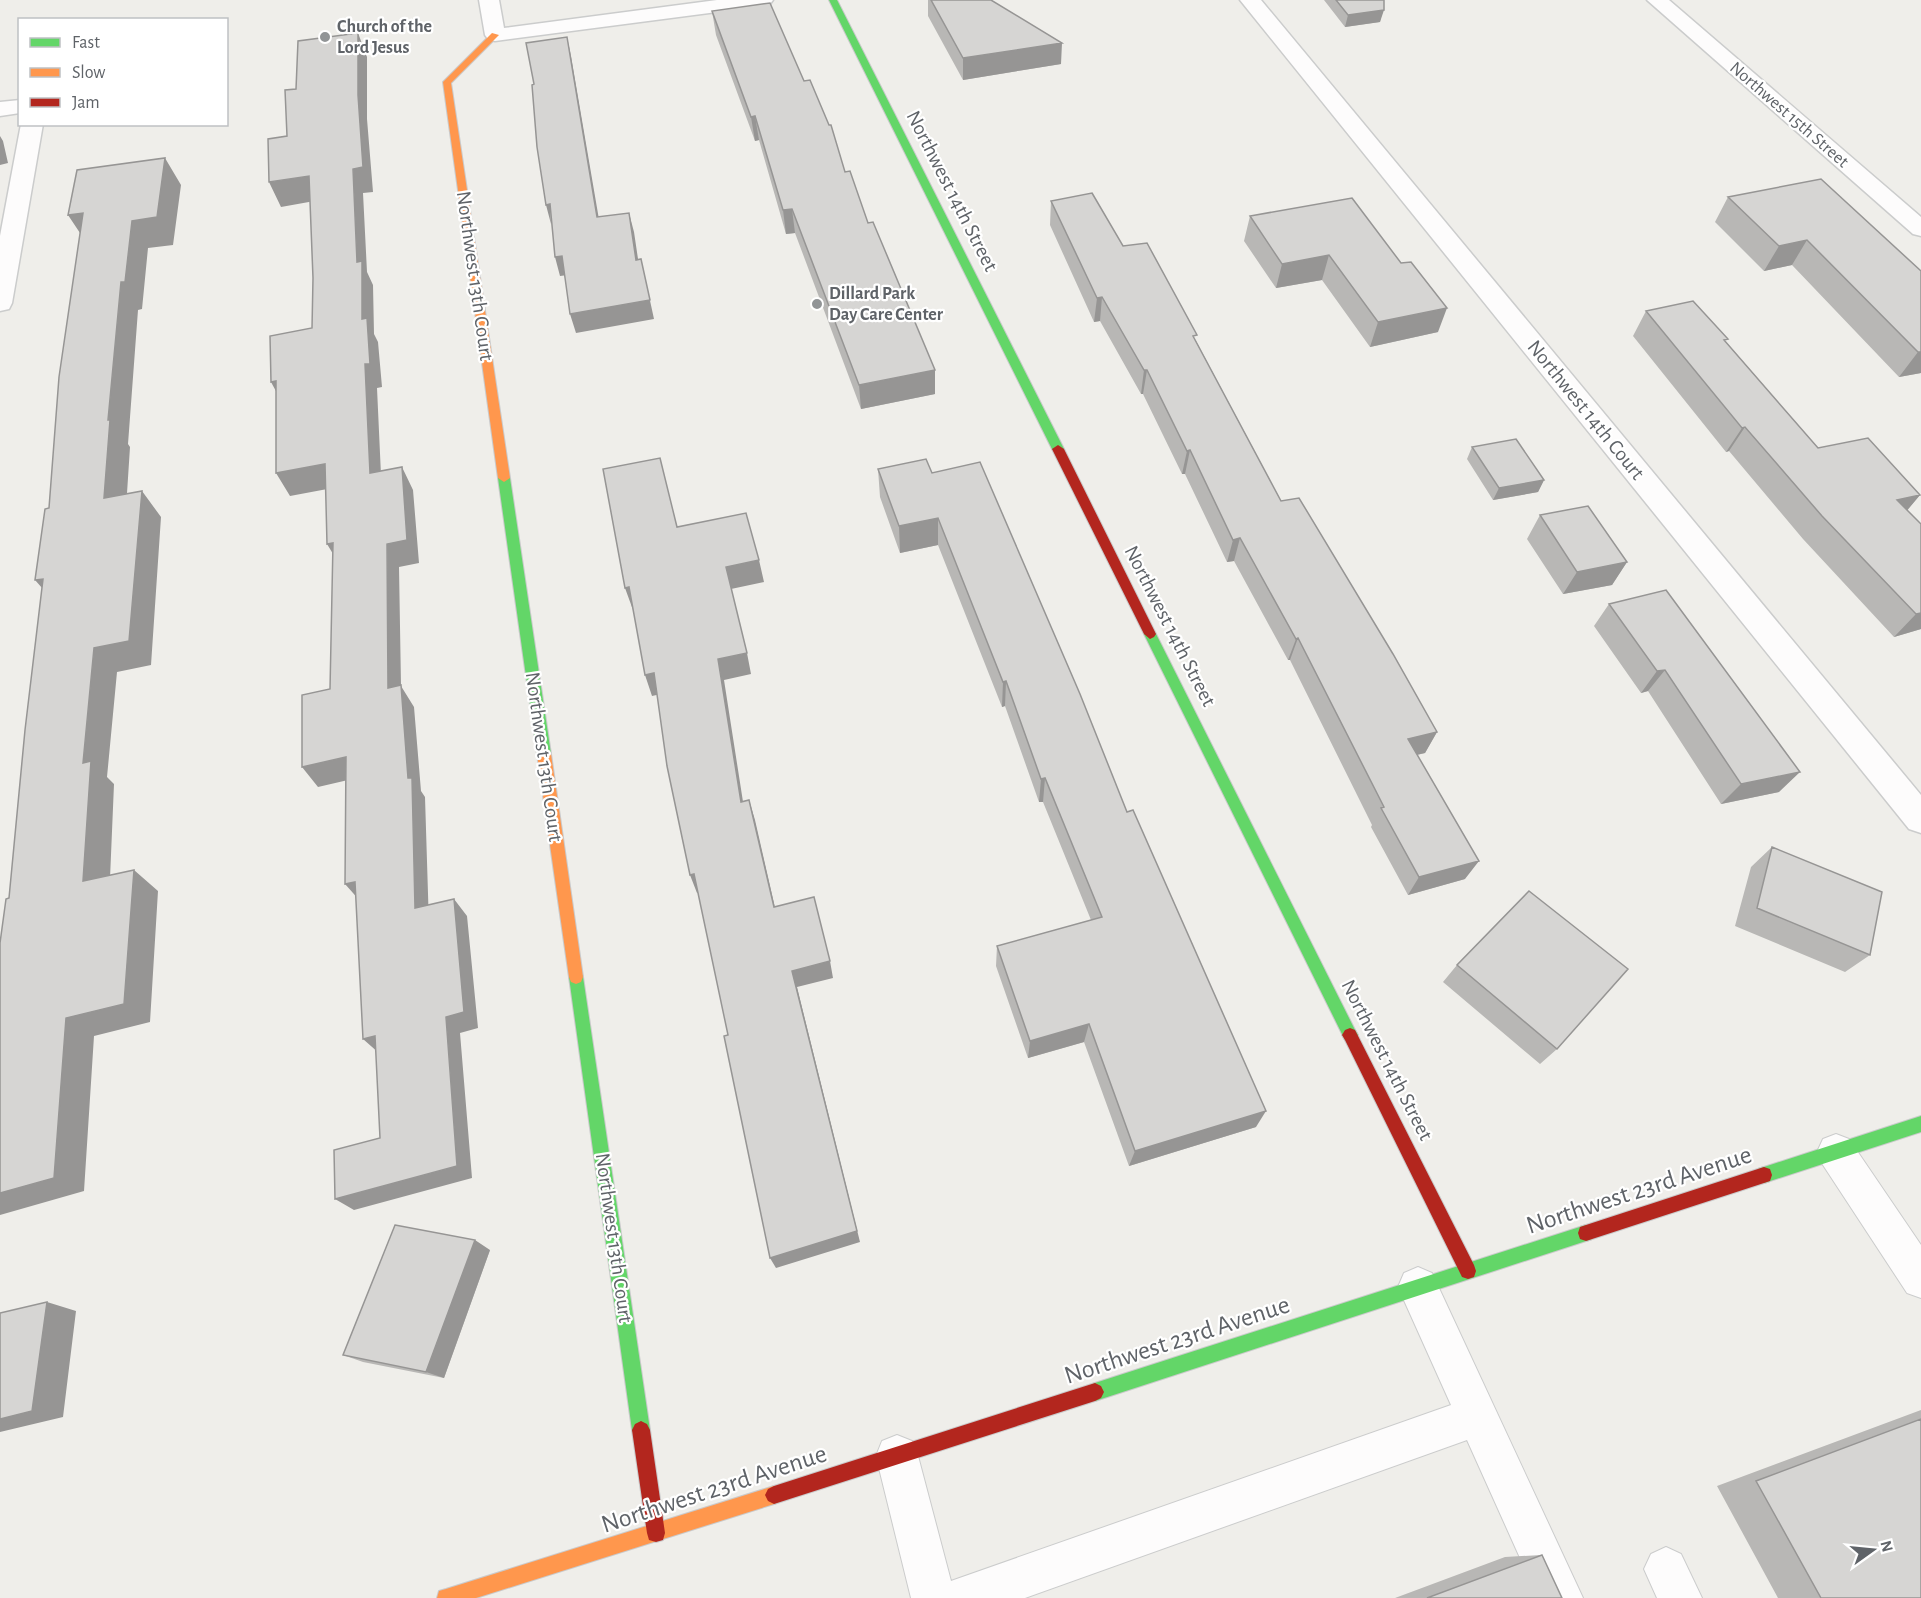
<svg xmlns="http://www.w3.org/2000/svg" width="1921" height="1598" viewBox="0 0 1921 1598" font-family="'Alegreya Sans',sans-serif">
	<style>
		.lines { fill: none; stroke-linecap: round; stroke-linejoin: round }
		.lane-casing { stroke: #cbcccc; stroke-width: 2 }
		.street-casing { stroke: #cbcccc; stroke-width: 3 }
		.fast-casing { stroke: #cacacb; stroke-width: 2 }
		.slow-casing { stroke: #cacacb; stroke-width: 2 }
		.jam-casing { stroke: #cacacb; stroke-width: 2 }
		.lane { fill: #fdfcfc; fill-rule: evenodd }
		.street { fill: #fdfcfc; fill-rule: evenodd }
		.fast { fill: #63d668; fill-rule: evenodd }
		.slow { fill: #ff974d; fill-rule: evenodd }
		.jam { fill: #b3261e; fill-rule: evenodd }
		.wall { fill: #b8b7b5 }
		.shaded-wall { fill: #969594 }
		.building { fill: #d6d5d3; stroke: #969594; stroke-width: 1.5 }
		.poi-dot { fill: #919496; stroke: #fff; stroke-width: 2 }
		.labels { text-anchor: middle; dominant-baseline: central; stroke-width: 4.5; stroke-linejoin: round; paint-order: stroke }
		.far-poi-label { font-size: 18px; font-weight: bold; fill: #5f6368; stroke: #fff; text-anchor: start }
		.far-street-label { font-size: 18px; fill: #5f6368; stroke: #fff }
		.street-label { font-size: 21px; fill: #5f6368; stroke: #fff }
		.near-street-label { font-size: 26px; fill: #5f6368; stroke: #fff }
	</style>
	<rect width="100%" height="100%" fill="#efeeea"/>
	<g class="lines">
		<defs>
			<path id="lane" d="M1836,1134L1849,1139L1921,1245V1298L1907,1293L1823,1165L1817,1152L1823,1139Z
				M1418,1267L1432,1273L1583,1598H1538L1467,1440L1025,1598H911L876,1456L882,1441L897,1435L912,1441L918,1456L951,1581L1451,1405L1398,1287L1404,1273Z
				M1666,1547L1681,1554L1702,1598H1657L1644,1569L1651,1554Z"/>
			<path id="street" d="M479,0H499L504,28L717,0H773L770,4L763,6L495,41L488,39L485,35Z
				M1240,0H1261L1921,795V833L1909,829Z
				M1647,0H1669L1921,217V236L1913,234Z
				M20,100V113L0,116V102Z
				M21,124H43L12,303L9,309L0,311V236Z"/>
			<path id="fast" d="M829,0H837L1064,449L1062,452L1058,453L1052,449Z
				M504,474L510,478L551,754L549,758H539L537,754L498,478Z
				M1150,629L1156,634L1355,1030L1358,1035L1355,1040L1350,1042L1345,1040L1144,634Z
				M576,970L581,972L583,977L650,1430L647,1436L641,1439L635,1436L632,1430L569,977L571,972Z
				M1921,1116V1132L1764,1183L1758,1181L1756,1175L1758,1169L1764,1167Z
				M1586,1225L1592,1227L1594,1233L1592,1239L1586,1241L1095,1401L1089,1398L1086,1392L1089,1386L1095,1383Z"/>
			<path id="slow" d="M492,33L499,35L451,83L510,478L504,482L498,478L443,82Z
				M544,749L549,750L551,754L583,977L581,982L576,984L571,982L569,977L537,754L539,750Z
				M774,1486L780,1489L783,1495L780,1501L774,1504L476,1598H437L439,1591L446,1589Z"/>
			<path id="jam" d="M1058,445L1064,449L1156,634L1154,637L1150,639L1144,634L1052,449Z
				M1350,1028L1355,1030L1474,1265L1476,1271L1474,1277L1468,1279L1462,1277L1345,1040L1342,1035L1345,1030Z
				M1764,1167L1770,1169L1772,1175L1770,1181L1764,1183L1586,1241L1580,1239L1578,1233L1580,1227L1586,1225Z
				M1095,1383L1101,1386L1104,1392L1101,1398L1095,1401L774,1504L768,1501L765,1495L768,1489L774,1486Z
				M641,1421L647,1424L650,1430L665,1533L663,1540L656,1542L649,1540L647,1533L632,1430L635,1424Z"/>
		</defs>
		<!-- lane casing -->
		<use href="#lane" class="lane-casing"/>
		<!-- street casing -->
		<use href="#street" class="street-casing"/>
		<!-- fast casing -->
		<use href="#fast" class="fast-casing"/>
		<!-- slow casing -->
		<use href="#slow" class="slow-casing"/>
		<!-- jam casing -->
		<use href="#jam" class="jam-casing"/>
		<!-- lane -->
		<use href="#lane" class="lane"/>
		<!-- street -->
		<use href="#street" class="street"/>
		<!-- fast -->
		<use href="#fast" class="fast"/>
		<!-- slow -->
		<use href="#slow" class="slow"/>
		<!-- jam -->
		<use href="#jam" class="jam"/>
	</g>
	<!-- wall -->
	<path class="wall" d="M928,0H991L1061,64L963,80L928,16Z
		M1324,0H1384L1380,22L1345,27Z
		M712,11L804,81L935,370V394L861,409L795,233L786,234L759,140L755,141L716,35Z
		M1728,197L1921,271V373L1899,377L1792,265L1764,271L1715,222Z
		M1051,201L1123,246L1196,341L1281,501L1437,732L1425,753L1417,755L1465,879L1408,895L1371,827L1372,825L1290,660H1288L1234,561L1227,562L1185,474H1182L1143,394H1141L1100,321L1094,322L1050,225Z
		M1250,216L1401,263L1438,332L1370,347L1322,280L1276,288L1244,241Z
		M1646,311L1726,342L1818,448L1920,495L1907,510L1921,629L1894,637L1803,539L1729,451L1726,452L1633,336Z
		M1472,447L1544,480L1538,492L1493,500L1467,459Z
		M878,469L932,473L1127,812L1256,1127L1129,1166L1084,1042L1028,1058L996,966L997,946L1091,920L1043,802H1039L1005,706L1002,707L938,545L900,553L880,497Z
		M1540,515L1627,562L1612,585L1563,594L1527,539Z
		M1609,604L1779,792L1721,804L1648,691L1641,693L1594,626Z
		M1772,847L1870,955L1845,972L1735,926L1751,867Z
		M1457,965L1557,1049L1540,1064L1443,982Z
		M490,1250L444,1378L363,1362L343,1355Z
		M1921,1410V1598H1778L1717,1486Z
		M1542,1555L1562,1598H1395L1505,1557Z"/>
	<!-- shaded-wall -->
	<path class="shaded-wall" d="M1384,10L1380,22L1345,27L1348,15Z
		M358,33L367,57V119L373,192L363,193L367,272L373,285L374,334L378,342L382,387L377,388L382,497L370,473L357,262L353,169L358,95Z
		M567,37L571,56L602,237L597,217Z
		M1062,43L1061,64L963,80V58Z
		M755,116L759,140L755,141L751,117Z
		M0,136L3,141L8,163L0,165Z
		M165,158L181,185L173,245L148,248L142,309L138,310L128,444L130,447L125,524L104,498L108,420L121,282L132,221Z
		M309,176L320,200L281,207L269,182Z
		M550,204L551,224L546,205Z
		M792,209L795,233L786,234L783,210Z
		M83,213L86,242L68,215Z
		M629,213L634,232L641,279L636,260Z
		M1807,240L1792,265L1764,271L1779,246Z
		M1329,255L1322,280L1276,288L1282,264Z
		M562,256L568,275L560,276L555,257Z
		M641,259L654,319L576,333L570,314Z
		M1102,297L1100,321L1094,322L1097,298Z
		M1447,308L1438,332L1370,347L1378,322Z
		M1918,352H1921V373L1899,377Z
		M935,370V394L861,409L859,385Z
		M1144,370H1147L1143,394H1141Z
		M276,381L284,406L271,382Z
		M1745,427L1729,451L1726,452L1742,428Z
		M1190,450L1185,474H1182L1187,451Z
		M325,464L338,487L290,496L276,473Z
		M402,467L413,490L419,563L399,567L401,686L414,707L421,791L425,797L429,926L415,908L408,778L388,688L387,544Z
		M1544,480L1538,492L1493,500L1499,488Z
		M142,491L161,517L151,665L117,672L107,777L114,784L109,902L83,881V763L94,648Z
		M1920,495L1900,519L1897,500Z
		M938,518V545L900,553L899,526Z
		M1240,538L1234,561L1227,562L1233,540Z
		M333,543L341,567L327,544Z
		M759,560L764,582L731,589L726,567Z
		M1627,562L1612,585L1563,594L1577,572Z
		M43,579L58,606L35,580Z
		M629,587L633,610L625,588Z
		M1921,613V629L1894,637L1916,614Z
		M1298,638L1290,660H1288L1296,639Z
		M747,653L751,674L724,680L746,821L741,802L718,659Z
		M1665,670L1648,691L1641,693L1657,671Z
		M654,673L661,694L652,696L645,675Z
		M1006,681L1005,706L1002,707L1003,682Z
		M1437,732L1425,753L1397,759L1408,739Z
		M346,757L361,777L318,787L302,767Z
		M1800,772L1779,792L1721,804L1741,784Z
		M1045,778L1043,802H1039L1041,779Z
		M749,800L755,820L779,925L774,907Z
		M1479,861L1465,879L1408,895L1419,877Z
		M134,870L158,891L150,1022L94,1036L84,1191L0,1215V1193L66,1018Z
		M694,874L701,892L697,893L690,875Z
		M355,882L361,902L345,884Z
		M454,899L467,916L478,1028L460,1033L472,1178L354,1210L335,1199L457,1166L446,1017Z
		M830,961L833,978L797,987L860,1242L776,1268L770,1258L792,971Z
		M1089,1024L1084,1042L1028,1058L1030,1041Z
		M375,1036L380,1054L363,1039Z
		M1266,1111L1256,1127L1129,1166L1135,1151Z
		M475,1240L490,1250L444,1378L426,1372Z
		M47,1302L76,1311L63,1417L0,1432V1419Z"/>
	<!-- building -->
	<path class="building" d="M931,0H991L1062,43L963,58Z
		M1336,0H1384V10L1348,15Z
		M770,3L804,81L810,80L829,125H831L845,172L850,171L868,223L873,222L935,370L859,385L792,209L783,210L755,116L751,117L712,11Z
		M358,33V95L363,167L353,169L357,262L362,261V319L367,318L370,364H365L370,473L402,467L407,540L387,544L388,688L401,685L408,778H412L415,908L454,899L464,1012L446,1017L457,1166L335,1199L334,1150L380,1138L375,1036L363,1039L355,882L345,884L346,757L302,767V695L330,689L333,543L327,544L325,464L276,473V381L271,382L270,336L312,328L313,278L309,176L269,182L268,139L287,136L285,90L296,89L298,41Z
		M567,37L597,217L629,213L636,260L641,259L650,300L570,314L562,256L555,257L550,204L546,205L537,147L532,85L534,84L526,43Z
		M165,158L157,217L132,221L125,282H121L108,420H110L104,498L142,491L129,641L94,648L83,763L91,761L83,881L134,870L124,1004L66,1018L54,1178L0,1193V943L6,899L9,898L25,730L43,579L35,580L45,509L49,508L59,377L83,213L68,215L77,170Z
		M1821,179L1921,271V352H1918L1807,240L1779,246L1728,197Z
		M1092,193L1123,246L1147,243L1197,335L1193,336L1281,501L1299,498L1393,654L1437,732L1408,739L1479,861L1419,877L1381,808L1384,807L1298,638L1296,639L1240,538L1233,540L1190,450L1187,451L1147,370H1144L1102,297L1097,298L1051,201Z
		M1352,198L1401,263L1411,262L1447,308L1378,322L1329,255L1282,264L1250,216Z
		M1693,301L1728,339L1724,340L1818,448L1868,438L1920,495L1897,500L1921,524V613L1916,614L1822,516L1745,427L1742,428L1646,311Z
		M1516,439L1544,480L1499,488L1472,447Z
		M660,458L677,527L746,513L759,560L726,567L747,653L718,659L741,802L749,800L774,907L814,897L830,961L792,971L857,1231L770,1258L724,1036L728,1035L694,874L690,875L667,766L654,673L645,675L629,587L625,588L603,469Z
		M926,459L932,473L980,462L1080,694L1127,812L1133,810L1266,1111L1135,1151L1089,1024L1030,1041L997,946L1102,917L1045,778L1041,779L1006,681L1003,682L938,518L899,526L878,469Z
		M1588,506L1627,562L1577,572L1540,515Z
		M1666,590L1800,772L1741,784L1665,670L1657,671L1609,604Z
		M1772,847L1882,892L1870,955L1757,908Z
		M1529,891L1628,969L1557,1049L1457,965Z
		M395,1225L475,1240L426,1372L343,1355Z
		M47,1302L32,1411L0,1419V1313Z
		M1921,1419V1598H1821L1756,1481Z
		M1542,1555L1562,1598H1427Z"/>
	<!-- markers -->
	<g class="poi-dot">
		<circle cx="325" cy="37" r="6"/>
		<circle cx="817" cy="304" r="6"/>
	</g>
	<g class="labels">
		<!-- far-poi labels -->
		<g class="far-poi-label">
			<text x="337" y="27">Church of the<tspan x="337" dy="21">Lord Jesus</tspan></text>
			<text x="829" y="294">Dillard Park<tspan x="829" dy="21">Day Care Center</tspan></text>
		</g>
		<!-- far-street labels -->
		<g class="far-street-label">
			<text transform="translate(1789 115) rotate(41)">Northwest 15th Street</text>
		</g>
		<!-- street labels -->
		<g class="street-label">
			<text transform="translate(952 191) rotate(63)">Northwest 14th Street</text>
			<text transform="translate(475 276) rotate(82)">Northwest 13th Court</text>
			<text transform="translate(1586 410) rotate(51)">Northwest 14th Court</text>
			<text transform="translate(1170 626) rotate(63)">Northwest 14th Street</text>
			<text transform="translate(544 757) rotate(82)">Northwest 13th Court</text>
			<text transform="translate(1387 1060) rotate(63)">Northwest 14th Street</text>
			<text transform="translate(614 1238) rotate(82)">Northwest 13th Court</text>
		</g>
		<!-- near-street labels -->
		<g class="near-street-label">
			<text transform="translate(1639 1190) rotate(-18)">Northwest 23rd Avenue</text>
			<text transform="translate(1177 1340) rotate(-18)">Northwest 23rd Avenue</text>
			<text transform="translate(714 1489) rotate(-18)">Northwest 23rd Avenue</text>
		</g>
	</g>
	<!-- legend -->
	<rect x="18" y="18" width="210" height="108" fill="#ffffff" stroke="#bfc1c3" stroke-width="1.5"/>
	<rect x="30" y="38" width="30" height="9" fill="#63d668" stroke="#bfc1c3" stroke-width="1.5"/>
	<text x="72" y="48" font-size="18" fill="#5f6368">Fast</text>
	<rect x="30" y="68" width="30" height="9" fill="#ff974d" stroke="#bfc1c3" stroke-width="1.5"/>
	<text x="72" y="78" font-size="18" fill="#5f6368">Slow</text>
	<rect x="30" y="98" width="30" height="9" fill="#b3261e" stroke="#bfc1c3" stroke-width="1.5"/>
	<text x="72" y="108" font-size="18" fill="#5f6368">Jam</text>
	<!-- north arrow -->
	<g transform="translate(1873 1550) rotate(75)" stroke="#ffffff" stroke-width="4.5" paint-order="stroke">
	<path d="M0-4.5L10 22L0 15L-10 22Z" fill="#5f6368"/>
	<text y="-9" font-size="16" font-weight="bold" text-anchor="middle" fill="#5f6368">N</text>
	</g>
</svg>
